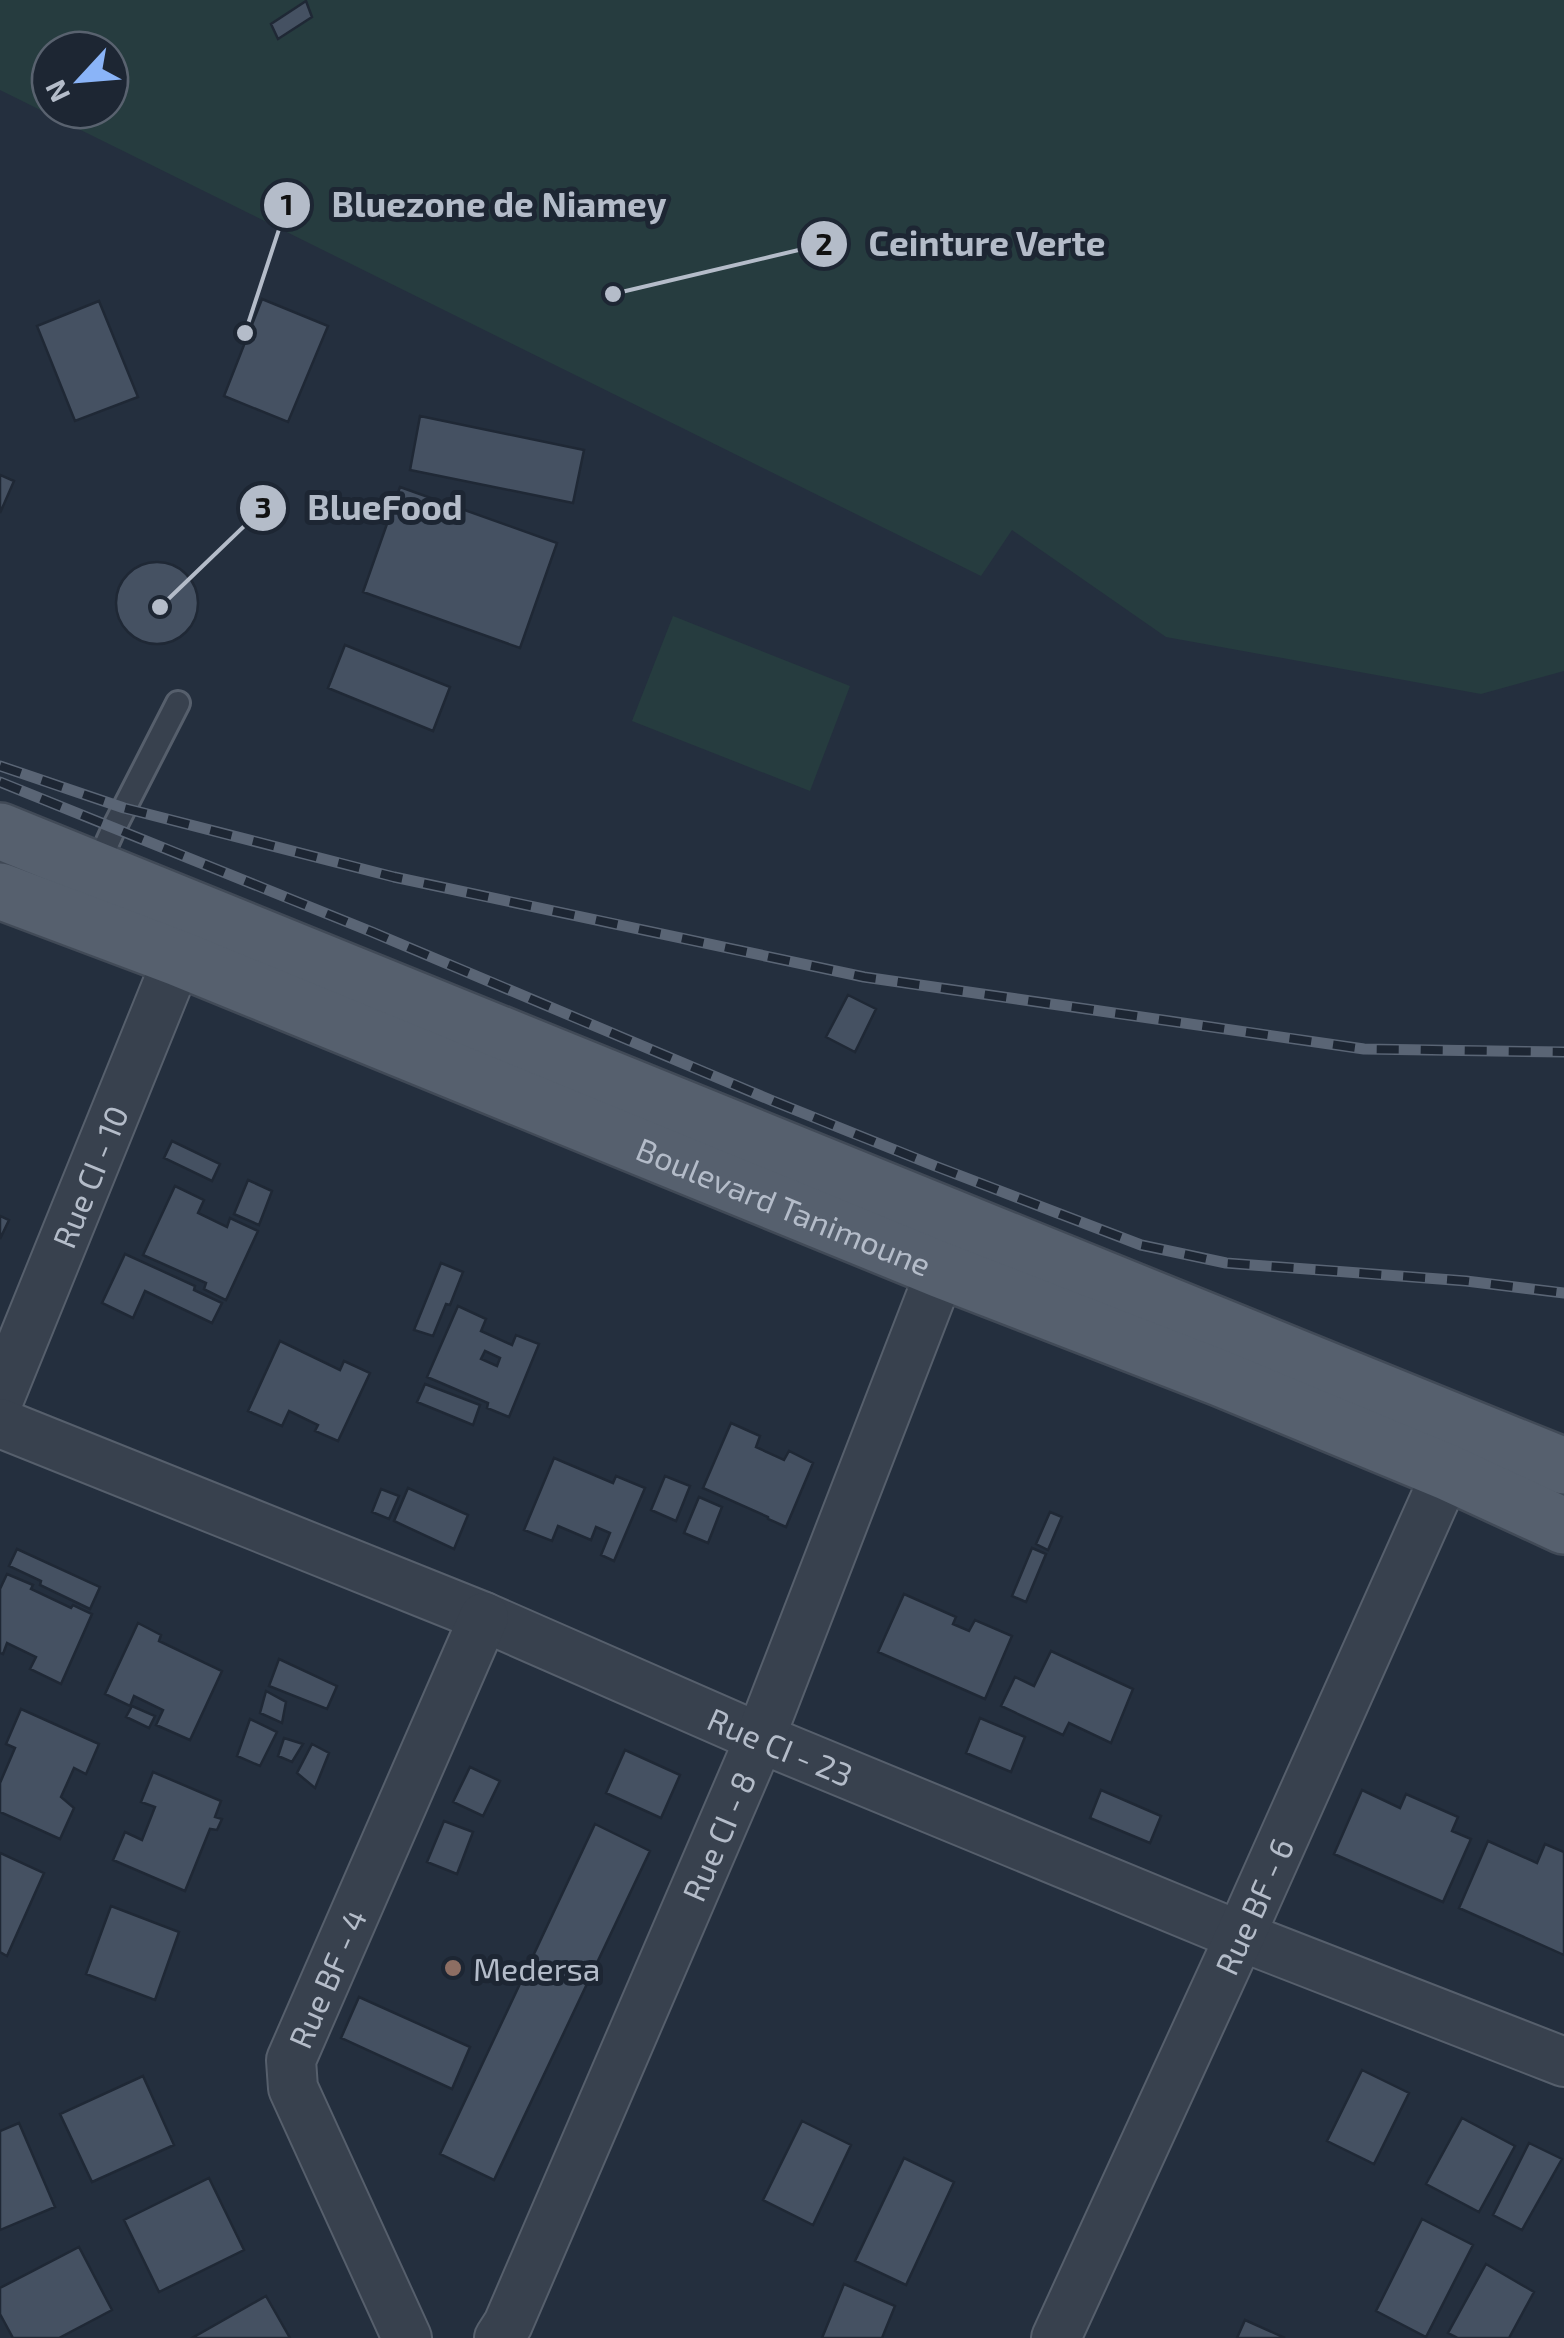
<svg xmlns="http://www.w3.org/2000/svg" width="1564" height="2338" viewBox="0 0 1564 2338" font-family="'Exo 2',sans-serif">
	<style>
		.green { fill: #263c3f; fill-rule: evenodd }
		.building { fill: #455162; stroke: #1f2835; stroke-width: 2.5; fill-rule: evenodd }
		.lines { fill: none; stroke-linecap: round; stroke-linejoin: round }
		.lane-casing { stroke: #565f6c; stroke-width: 28 }
		.street-casing { stroke: #565f6c; stroke-width: 52 }
		.primary-casing { stroke: #414a57; stroke-width: 60 }
		.lane { stroke: #38414e; stroke-width: 22 }
		.street { stroke: #38414e; stroke-width: 48 }
		.primary { stroke: #56606e; stroke-width: 55 }
		.rail-casing { stroke: #5a6575; stroke-width: 11 }
		.rail { stroke: #1d2633; stroke-width: 8; stroke-dasharray: 22; stroke-linecap: butt }
		.education-dot { fill: #8d6e63; stroke: #1d2633; stroke-width: 4 }
		.labels { text-anchor: middle; dominant-baseline: central; stroke-width: 10; stroke-linejoin: round; paint-order: stroke }
		.street-label { font-size: 32px; fill: #b4bcc9; stroke: #1d2633 }
		.poi-label { font-size: 32px; fill: #b4bcc9; stroke: #1d2633; text-anchor: start }
		.leader { fill: none; stroke: #b4bcc9; stroke-width: 4 }
		.callout-dot { fill: #b4bcc9; stroke: #1d2633; stroke-width: 4 }
		.mark-label { font-size: 30px; text-anchor: middle; font-weight: bold; fill: #111 }
		.callout-label { font-size: 35px; text-anchor: middle; font-weight: bold; fill: #b4bcc9; stroke: #1d2633; stroke-width: 10; stroke-linejoin: round; paint-order: stroke }
	</style>
	<rect width="100%" height="100%" fill="#242f3e"/>
	<!-- green -->
	<path class="green" d="M0,0H1564V671L1481,694L1166,637L1012,530L981,576L0,90ZM50,50H110V110H50Z
		M673,616L850,686L810,791L632,721Z"/>
	<!-- building -->
	<path class="building" d="M306,1L312,17L278,39L271,24Z
		M262,299L328,326L288,422L224,396Z
		M99,301L138,397L75,421L37,326Z
		M420,416L584,450L573,503L410,470Z
		M0,475L14,481L0,513Z
		M400,487L557,543L520,648L363,592Z
		M116 603a41 41 0 1 1 82 0a41 41 0 1 1-82 0Z
		M345,645L450,687L433,731L328,688Z
		M848,995L876,1009L855,1052L826,1037Z
		M172,1141L220,1164L212,1181L164,1158Z
		M248,1180L272,1191L259,1225L234,1214Z
		M175,1186L204,1200L198,1213L227,1227L230,1218L258,1231L226,1300L204,1289L206,1283L143,1255Z
		M0,1216L9,1220L0,1239Z
		M125,1254L195,1286L194,1290L222,1303L212,1323L145,1291L133,1318L102,1303Z
		M441,1263L463,1272L450,1305L446,1304L433,1336L414,1330Z
		M458,1306L486,1319L481,1331L512,1345L516,1335L539,1344L509,1417L487,1408L488,1403L427,1377ZM485,1351L500,1358L497,1366L481,1359Z
		M280,1341L340,1370L344,1361L370,1373L338,1441L315,1431L318,1425L289,1411L282,1426L248,1411Z
		M425,1384L480,1405L473,1425L417,1402Z
		M731,1423L760,1436L756,1447L784,1460L789,1451L813,1463L786,1527L768,1519V1517L703,1488Z
		M554,1458L613,1483L616,1476L645,1488L614,1561L601,1555L610,1533L596,1527L591,1540L558,1526L552,1541L524,1530Z
		M665,1476L690,1486L676,1521L651,1510Z
		M408,1488L468,1515L454,1549L394,1521Z
		M381,1489L399,1496L389,1519L372,1512Z
		M699,1497L722,1507L708,1543L684,1533Z
		M1050,1512L1062,1517L1048,1550L1036,1544Z
		M1032,1548L1046,1554L1026,1602L1012,1596Z
		M17,1549L100,1587L90,1609L40,1585L41,1581L9,1566Z
		M7,1574L33,1585L31,1589L71,1608L73,1605L92,1614L61,1684L30,1669L36,1657L7,1643L3,1654L0,1653V1589Z
		M904,1594L956,1617L953,1624L969,1631L975,1620L1012,1636L985,1699L878,1652Z
		M138,1623L161,1635L159,1641L222,1671L190,1740L156,1725L163,1710L134,1696L130,1706L105,1694Z
		M1051,1651L1133,1689L1111,1743L1069,1723L1063,1735L1001,1706L1015,1677L1034,1686Z
		M279,1659L337,1686L327,1709L269,1686Z
		M266,1691L286,1702L282,1723L260,1713Z
		M132,1706L155,1716L149,1728L126,1717Z
		M21,1709L99,1744L86,1774L74,1768L61,1797L74,1808L60,1839L0,1812V1783L15,1748L6,1744Z
		M980,1718L1025,1737L1011,1772L966,1753Z
		M250,1719L277,1732L260,1766L237,1756Z
		M284,1738L303,1744L292,1762L278,1756Z
		M312,1744L329,1753L315,1788L297,1773Z
		M625,1750L680,1775L661,1818L606,1793Z
		M470,1767L500,1781L483,1816L453,1802Z
		M153,1772L221,1801L215,1817L222,1819L217,1830L210,1829L185,1891L113,1860L125,1832L142,1840L155,1807L141,1802Z
		M1101,1790L1161,1816L1150,1843L1090,1818Z
		M1362,1790L1400,1808L1406,1794L1458,1817L1452,1831L1471,1839L1443,1902L1334,1854Z
		M444,1821L473,1832L457,1874L427,1862Z
		M595,1824L650,1851L494,2180L440,2154Z
		M1488,1841L1537,1863L1545,1844L1564,1852V1955L1459,1908Z
		M0,1853L44,1873L7,1956L0,1952Z
		M111,1906L179,1932L155,2000L86,1974Z
		M359,1997L470,2047L452,2089L341,2038Z
		M1362,2070L1409,2093L1374,2164L1327,2141Z
		M143,2076L174,2145L92,2182L60,2114Z
		M1462,2118L1515,2146L1479,2212L1426,2184Z
		M802,2121L851,2145L813,2225L763,2200Z
		M19,2123L55,2207L0,2230V2131Z
		M1529,2143L1562,2159L1522,2230L1493,2215Z
		M904,2158L954,2182L906,2285L855,2261Z
		M209,2178L244,2250L159,2292L124,2220Z
		M1422,2219L1473,2245L1426,2337L1376,2311Z
		M79,2247L112,2310L59,2338H13L0,2314V2288Z
		M1486,2264L1534,2292L1509,2338H1458L1448,2333Z
		M844,2284L895,2306L882,2338H822Z
		M266,2296L290,2338H192Z
		M1245,2320L1285,2338H1237Z"/>
	<g class="lines">
		<defs>
			<path id="lane" d="M95,870L114,828L178,703"/>
			<g id="street">
				<path id="s1" d="M0,1397L178,958"/>
				<path id="s2" d="M0,1423L484,1617L760,1738L1240,1936L1564,2062"/>
				<path id="s3" d="M407,2338L293,2088L291,2060L484,1617"/>
				<path id="s4" d="M499,2338L508,2324L760,1738L941,1270"/>
				<path id="s5" d="M1056,2338L1240,1936L1447,1472"/>
			</g>
			<g id="primary">
				<path d="M0,831L1564,1466"/>
				<path id="s6" d="M0,891L178,958L941,1270L1220,1378L1447,1472L1564,1526"/>
			</g>
		</defs>
		<!-- lane casing -->
		<use href="#lane" class="lane-casing"/>
		<!-- street casing -->
		<use href="#street" class="street-casing"/>
		<!-- primary casing -->
		<use href="#primary" class="primary-casing"/>
		<!-- lane -->
		<use href="#lane" class="lane"/>
		<!-- street -->
		<use href="#street" class="street"/>
		<!-- primary -->
		<use href="#primary" class="primary"/>
		<defs>
			<path id="rail" d="M0,766L124,808L394,877L864,977L1364,1049L1564,1052
				M0,782L372,932L773,1101L935,1166L1141,1245L1226,1263L1466,1281L1564,1293"/>
		</defs>
		<!-- rail casing -->
		<use href="#rail" class="rail-casing"/>
		<!-- rail -->
		<use href="#rail" class="rail"/>
	</g>
	<!-- markers -->
	<circle class="education-dot" cx="453" cy="1968" r="10"/>
	<g class="labels">
		<!-- street labels -->
		<g class="street-label">
			<text stroke="none"><textPath href="#s1" startOffset="238">Rue CI - 10</textPath></text>
			<text stroke="none"><textPath href="#s6" startOffset="845">Boulevard Tanimoune</textPath></text>
			<text stroke="none"><textPath href="#s2" startOffset="845">Rue CI - 23</textPath></text>
			<text stroke="none"><textPath href="#s4" startOffset="548">Rue CI - 8</textPath></text>
			<text stroke="none"><textPath href="#s5" startOffset="475">Rue BF - 6</textPath></text>
			<text stroke="none"><textPath href="#s3" startOffset="392">Rue BF - 4</textPath></text>
		</g>
		<!-- poi labels -->
		<g class="poi-label">
			<text x="473" y="1968">Medersa</text>
		</g>
	</g>
	<!-- callouts -->
	<path class="leader" d="M245 333L287 205M613 294L824 244M160 607L263 508"/>
	<g class="callout-dot">
		<circle cx="245" cy="333" r="10"/>
		<circle cx="613" cy="294" r="10"/>
		<circle cx="160" cy="607" r="10"/>
		<circle cx="287" cy="205" r="25"/>
		<circle cx="824" cy="244" r="25"/>
		<circle cx="263" cy="508" r="25"/>
	</g>
	<g class="mark-label">
		<text x="287" y="215">1</text>
		<text x="824" y="255">2</text>
		<text x="263" y="518">3</text>
	</g>
	<g class="callout-label">
		<text x="499" y="217">Bluezone de Niamey</text>
		<text x="987" y="256">Ceinture Verte</text>
		<text x="385" y="520">BlueFood</text>
	</g>
	<!-- north arrow -->
	<g transform="translate(80 80) rotate(244)"><circle r="48" fill="#1d2633" stroke="#59626f" stroke-width="2.5"/>
	<path d="M0-8L18 38L0 25L-18 38Z" fill="#8ab4f8"/>
	<text y="-15" font-size="28" font-weight="bold" text-anchor="middle" fill="#b4bcc9">N</text>
	</g>
</svg>
